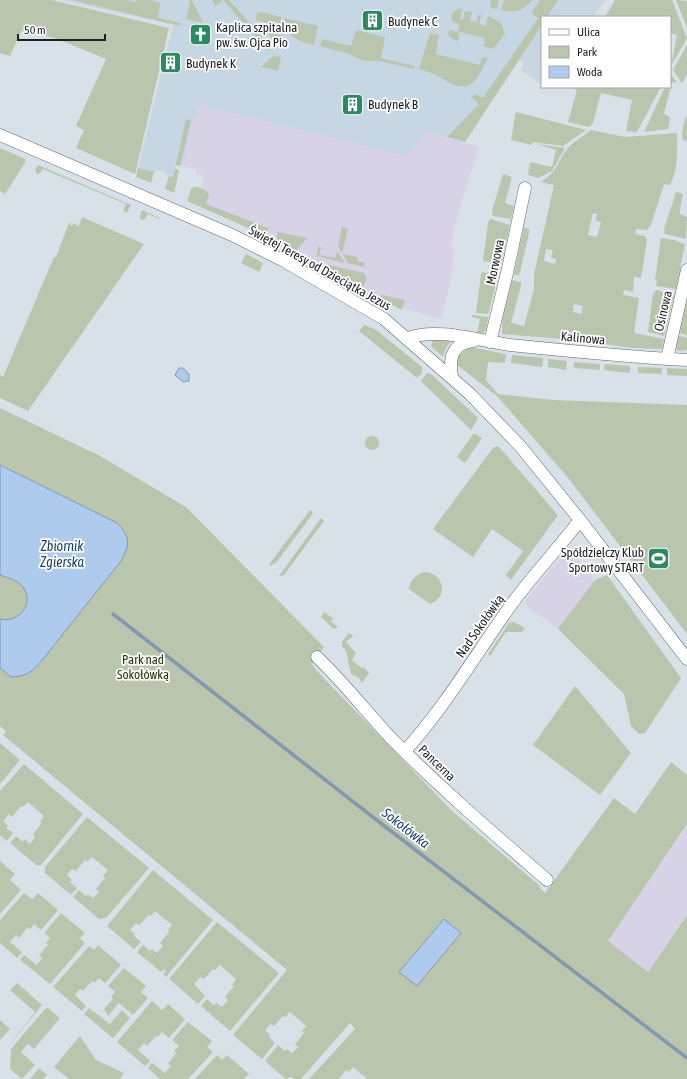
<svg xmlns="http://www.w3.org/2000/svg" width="687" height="1079" viewBox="0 0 687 1079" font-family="'Asap Condensed',sans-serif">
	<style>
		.commercial { fill: #d8d2e7 }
		.built { fill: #c6d6e3 }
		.green { fill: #b9c6ad; fill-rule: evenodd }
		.water { fill: #aecbee; stroke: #8298b1 }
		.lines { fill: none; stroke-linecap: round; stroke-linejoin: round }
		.stream { stroke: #8298b1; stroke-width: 3.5 }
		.minor-casing { stroke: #5f676d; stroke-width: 13 }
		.minor { stroke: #fff; stroke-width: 12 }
		.labels { text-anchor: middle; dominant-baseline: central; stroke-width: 3.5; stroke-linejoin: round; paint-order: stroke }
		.poi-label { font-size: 13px; fill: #1d2023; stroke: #fff; text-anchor: start }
		.street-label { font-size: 13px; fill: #1d2023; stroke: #fff }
		.park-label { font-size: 13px; fill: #24370b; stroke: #fff }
		.water-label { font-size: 14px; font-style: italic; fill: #1a426e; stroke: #fff }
	</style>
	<rect width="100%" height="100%" fill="#d8e1e8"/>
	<!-- commercial -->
	<path class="commercial" d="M200,105L406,156L427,132L479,147L465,190L454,230L451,248L455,249L449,287L441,319L403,308L363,288L284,241L198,202L204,176L196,174V169L183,166L192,123Z
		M562,556L576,558L595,580L558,629L544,618L529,609L526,603V600Z
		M687,825V914L648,972L608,941Z"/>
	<!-- built -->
	<path class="built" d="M61,0H605L593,17H542V85L520,70L524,63L519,60L465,142L427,132L406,156L200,105L192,123L183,166L176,164L173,177L166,175V172L157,170L156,173L138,168L173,25Z"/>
	<!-- green -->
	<path class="green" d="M0,0H52L169,28L135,174L76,148L84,130L76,126L106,59L55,38L21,31L10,56L0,53Z
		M72,0H126L135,2L136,0H150L160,3L158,18L181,23L180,26Z
		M190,0H192L203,23L186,19Z
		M212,0H229L271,47L268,51L223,0L216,6Z
		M491,0H499L497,9L490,8Z
		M504,0H532C523,12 515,13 501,10Z
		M540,0H558L547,17H542V25L465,142L447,137L479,104L471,97L476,94L483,98L538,18L531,13Z
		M615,0H672L687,38L671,66L677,35L670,33V17H605Z
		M676,0L687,1V28Z
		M462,8L460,19H463L465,11L472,12L470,21L477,22L478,15H481L479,24L486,26L488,16L501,23L505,34L493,49L484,46L485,38L460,32L458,41L452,39L448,34L449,30L458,32L460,24L453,22L451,15L456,10Z
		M261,12L281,17V26L258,21L256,19L257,13Z
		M284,18L318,26L314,45C297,41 286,36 284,18Z
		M356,30L385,37L381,58L415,66L413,69L380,61H364L349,54L320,46L322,39L351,46Z
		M266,32L282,35V46L279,45Z
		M430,33L439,35L436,54L480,65L482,57L488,58C484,65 481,73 476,79C463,95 447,81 434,74C430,72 424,71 419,69Z
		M687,45V74L682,83L673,70Z
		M273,56L281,57L278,71L261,67Z
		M671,74L677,83L672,82L664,114L670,117L668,129L644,132L665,87H670Z
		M569,87H661L637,132L626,131L632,100L601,93L593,123L589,127L568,122L577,90Z
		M516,112L586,130L563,146L533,142L532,145L511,140Z
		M685,117H687V141L683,140L682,133Z
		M186,119L191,120L180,166L176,165Z
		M591,130L625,137L677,133C677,154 679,166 670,185L664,184L651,225L647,230L636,229L635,234L645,236L647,240L641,278L634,277L633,292L624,290L623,295L639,298L634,333L664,339L662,349L633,348L576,340L502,334V321L512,280L521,282V286L511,323L524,326L534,289V274L554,185L541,182C558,172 557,161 568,148C574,141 584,136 591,130ZM593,213L597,214L596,221L601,222L597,237L588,235ZM546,249L553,250L551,258L556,259L555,264L544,261ZM574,304L583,306L581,314L573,312Z
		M536,144L565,148L552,171L538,178L528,175L530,162L552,167L556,150Z
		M0,148L25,159V163L5,194L0,191Z
		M38,165L131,205L127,213L123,211L126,204L43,169L39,174H37L35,170Z
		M138,168L154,172L151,183L136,177Z
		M175,169L179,170L174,193L165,189L169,176L173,177Z
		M503,174L512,177L505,203L514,206L511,219L493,216L492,211Z
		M194,187H199L208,192L209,195L206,204L268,228L266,236L187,201L191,189Z
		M676,192L683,194L680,209V214L687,217L686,239L665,234L664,229Z
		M142,210L160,218L159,219L148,214L145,219L141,220L140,216Z
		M82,217L144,244L28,411L0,398V375L3,377L54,257H56L69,223L71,222L70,225L72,226L73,223L79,226Z
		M490,219L510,225L501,264L483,261L488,223Z
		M342,227L348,228L342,254L358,257L357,261L365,263L364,267L348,263L338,247Z
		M524,227L529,229V233L519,276L514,274Z
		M278,232L307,238L296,251L276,241Z
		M661,238L674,240L685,244L676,289L656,286L657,281L655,280Z
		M318,247H321L319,255L335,258L337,251L345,263L317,256Z
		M246,254L263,263L259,272L241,263Z
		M329,265L364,273L367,278L362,290L325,268Z
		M483,272L498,276L488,314L476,313L481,274Z
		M656,290L674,295L664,336L648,332L653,294Z
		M382,295L405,300L402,310L380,299Z
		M687,302V335L680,333Z
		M472,315L488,317L486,330L483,333H477L480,319L472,317Z
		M364,325L375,329L422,367V373L417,378L359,331Z
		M679,336L687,338V350L678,351L676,348Z
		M436,339L451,341L446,348L443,357L431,346L433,340Z
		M469,347L506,354L505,363L488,362L486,380L498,394L553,400L687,405V634L569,479L497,396L457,365L458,356Z
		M512,355L543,358L542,367L511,363Z
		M548,359L567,361L566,370L548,367Z
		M574,362L600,364V370L574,368Z
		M605,364L630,366V373L604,370Z
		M638,367L662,368V374L638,373Z
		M667,368L687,369V376L667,375Z
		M427,373L431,374L478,418L471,430L421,381Z
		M0,408L100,456L186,507L324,647L312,664L316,670L452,811L540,886L539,887L545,893L614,798L635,814L671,762L687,775V824L608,941L648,972L687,915V1079H367L353,1067L349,1072L346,1070L339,1079H309L355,1029L350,1023L301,1079H294L291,1077L286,1079L265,1061L278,1045L285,1051L287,1049L292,1053L298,1047L295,1044L304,1033L302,1031L306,1026L290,1012L285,1017L283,1016L274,1026L271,1024L265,1030L270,1035L269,1037L275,1043L262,1059L233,1035L287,970L3,735L6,731L0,726Z
		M474,433L482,438L465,463L457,457Z
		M365 443a7 7 0 1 1 14 0a7 7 0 1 1-14 0Z
		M497,446L500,448L558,515L511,580L506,575L523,551L492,529L473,557L433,529L493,448Z
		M310,510L313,513L312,515L276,563L270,566V563Z
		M321,518L324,521L284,575L279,576Z
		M427,572C445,576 448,597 430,604L409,589C411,579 416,573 427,572Z
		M607,575L681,678L645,733L639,734L631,726L624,694L558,629L595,580Z
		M324,612L333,618L331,621L338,627L334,629L321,617Z
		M514,622L525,628L522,632H506L490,656L488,654L509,623Z
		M349,633L353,636L346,642L356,653L352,660L363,669L364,667L369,673L362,683L358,677L352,675C348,666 349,658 345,649L342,647V642Z
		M575,686L631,753L600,795L533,745Z
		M0,743L20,760L0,784Z
		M421,744L427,749L424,752L432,758L430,762L419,751Z
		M24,764L83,814L41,865H36L10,843L16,836L23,842L24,839L30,844L35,837L33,834L42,823L40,822L44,816L28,802L23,807L21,806L12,817L9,814L3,821L8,826L6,828L13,833L7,841L0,835V791Z
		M87,817L149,868L106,918L99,919L73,897L79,890L86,896L88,894L93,898L99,892L96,889L105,878L103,876L108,870L92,857L87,862L85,860L76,871L72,869L67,875L72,880L70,882L77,888L71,895L45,873V867Z
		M0,861L15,874L10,880L21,890L0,914Z
		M153,870L213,920L166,977L163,974L166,971L164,969L161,972L137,952L143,945L150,951L152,949L157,953L163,946L160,943L169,932L168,930L172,925L155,911L151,916L149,915L139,925L136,923L130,930L135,934L134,936L141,942L134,949L107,926Z
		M24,893L32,899L38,893L58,910L41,930L34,924L30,929L27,928L19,938L16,935L10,942L22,952L17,958L0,943V920Z
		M61,913L85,933L80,938L85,943L50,984L20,960L24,955L37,965L42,958L39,955L48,945L46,943L50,938L44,933Z
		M217,922L279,973L230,1031L201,1006L207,999L214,1005L216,1003L222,1007L228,1000L225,997L234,986L232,985L236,979L220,965L215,970L213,969L204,979L200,977L194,984L205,996L198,1004L169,979Z
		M98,945L121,965L105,983L99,978L94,983L92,981L83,991L80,989L75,995L86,1006L82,1011L53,987L89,946L94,950Z
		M124,968L146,986L141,992L148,998L133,1015L119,1003L108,1016L104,1009L113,999L111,997L115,992L108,986Z
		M17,983L42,1005L4,1052L35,1012L10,990Z
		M152,1001L162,1010L168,1004L185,1019L169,1038L162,1032L158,1037L156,1036L147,1046L144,1043L138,1050L150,1061L145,1066L117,1042Z
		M48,1008L60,1018L34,1049L28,1044L21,1052L35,1065L22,1079L10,1069L11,1049L45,1009Z
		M89,1008L110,1024L122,1010L130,1018L113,1038L84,1014Z
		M0,1020L10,1029L0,1040Z
		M188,1022L212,1041L207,1047L213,1052L188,1079H160L148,1068L152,1063L165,1073L171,1066L168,1064L176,1053L174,1051L179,1046L172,1040Z
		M80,1036L96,1060L124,1073L120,1079H69L54,1067Z
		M217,1055L222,1060L227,1055L249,1074L244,1079H195Z
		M39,1068L47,1075L43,1079H30Z"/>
	<!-- water -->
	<path class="water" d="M179,368H183L189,374V381L183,382L175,375Z
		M0,465L117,523C131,538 130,543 121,561L39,664C30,674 24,676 11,677L0,668V619C19,624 36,602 22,586C17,580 8,578 0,575Z
		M444,919L461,933L417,986L399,972Z"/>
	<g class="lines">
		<!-- stream -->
		<path class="stream" d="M113,614L383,825L687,1058"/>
		<defs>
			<path id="minor" d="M0,135L232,235L284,261L384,319L470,394L521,447L580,520L687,659
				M408,338C436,327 480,341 510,345C569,351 628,357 687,360
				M490,342L507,273L525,188
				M667,359L687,270
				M452,377C449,359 451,343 474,341
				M317,657C343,682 365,710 389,736C439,787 493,833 547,880
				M405,751C445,707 476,654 511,605C532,576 558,549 580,520"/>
		</defs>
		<!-- minor casing -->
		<use href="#minor" class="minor-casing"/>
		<!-- minor -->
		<use href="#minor" class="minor"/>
	</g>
	<!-- icons -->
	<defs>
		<symbol id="building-square" viewBox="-11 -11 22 22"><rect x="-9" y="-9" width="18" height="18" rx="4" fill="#2b8a62" stroke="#fff"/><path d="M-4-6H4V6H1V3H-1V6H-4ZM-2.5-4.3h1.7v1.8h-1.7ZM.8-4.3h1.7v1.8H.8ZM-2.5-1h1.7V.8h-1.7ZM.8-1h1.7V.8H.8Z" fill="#fff"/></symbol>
		<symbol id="church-square" viewBox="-11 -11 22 22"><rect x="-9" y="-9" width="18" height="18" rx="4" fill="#2b8a62" stroke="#fff"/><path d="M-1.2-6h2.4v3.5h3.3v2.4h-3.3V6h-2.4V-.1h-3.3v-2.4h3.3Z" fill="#fff"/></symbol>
		<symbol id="stadium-square" viewBox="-11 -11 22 22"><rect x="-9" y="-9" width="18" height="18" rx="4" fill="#2b8a62" stroke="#fff"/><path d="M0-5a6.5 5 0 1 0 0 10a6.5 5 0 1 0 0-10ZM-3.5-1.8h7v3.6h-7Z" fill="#fff"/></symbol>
	</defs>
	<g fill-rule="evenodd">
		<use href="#building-square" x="360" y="8" width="25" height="25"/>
		<use href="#church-square" x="188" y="22" width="25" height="25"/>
		<use href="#building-square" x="158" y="50" width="25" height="25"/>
		<use href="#building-square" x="340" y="92" width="25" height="25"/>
		<use href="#stadium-square" x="646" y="546" width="25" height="25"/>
	</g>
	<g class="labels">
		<!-- poi labels -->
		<g class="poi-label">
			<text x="388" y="21">Budynek C</text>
			<text x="216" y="27">Kaplica szpitalna<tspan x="216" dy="15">pw. św. Ojca Pio</tspan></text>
			<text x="186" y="63">Budynek K</text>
			<text x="368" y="104">Budynek B</text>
			<text x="644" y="552" text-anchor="end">Spółdzielczy Klub<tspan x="644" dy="15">Sportowy START</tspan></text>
		</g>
		<!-- street labels -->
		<g class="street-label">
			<text transform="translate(495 262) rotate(-78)">Morwowa</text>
			<text transform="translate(320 268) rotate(29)">Świętej Teresy od Dzieciątka Jezus</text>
			<text transform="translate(663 311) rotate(-77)">Osinowa</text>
			<text transform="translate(583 338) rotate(5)">Kalinowa</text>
			<text transform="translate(480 626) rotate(-55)">Nad Sokołówką</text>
			<text transform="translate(437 763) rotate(44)">Pancerna</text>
		</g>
		<!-- park labels -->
		<g class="park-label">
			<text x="143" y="659">Park nad<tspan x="143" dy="15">Sokołówką</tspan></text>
		</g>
		<!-- water labels -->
		<g class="water-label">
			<text x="62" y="546">Zbiornik<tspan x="62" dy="16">Zgierska</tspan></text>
			<text transform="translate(406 828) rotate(38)">Sokołówka</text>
		</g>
	</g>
	<!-- legend -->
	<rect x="541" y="16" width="130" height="72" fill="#ffffff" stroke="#a5a6a7"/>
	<rect x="549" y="29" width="20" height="6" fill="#ffffff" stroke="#a5a6a7"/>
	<text x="577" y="36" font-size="12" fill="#1d2023">Ulica</text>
	<rect x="549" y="46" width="20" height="12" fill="#b9c6ad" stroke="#a5a6a7"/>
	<text x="577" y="56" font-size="12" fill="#1d2023">Park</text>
	<rect x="549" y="66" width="20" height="12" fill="#aecbee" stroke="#a5a6a7"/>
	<text x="577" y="76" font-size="12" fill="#1d2023">Woda</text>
	<!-- scale -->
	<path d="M18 34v6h87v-6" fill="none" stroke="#1d2023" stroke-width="2"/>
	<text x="24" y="34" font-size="12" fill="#1d2023" stroke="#ffffff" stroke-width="3" paint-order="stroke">50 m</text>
</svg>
